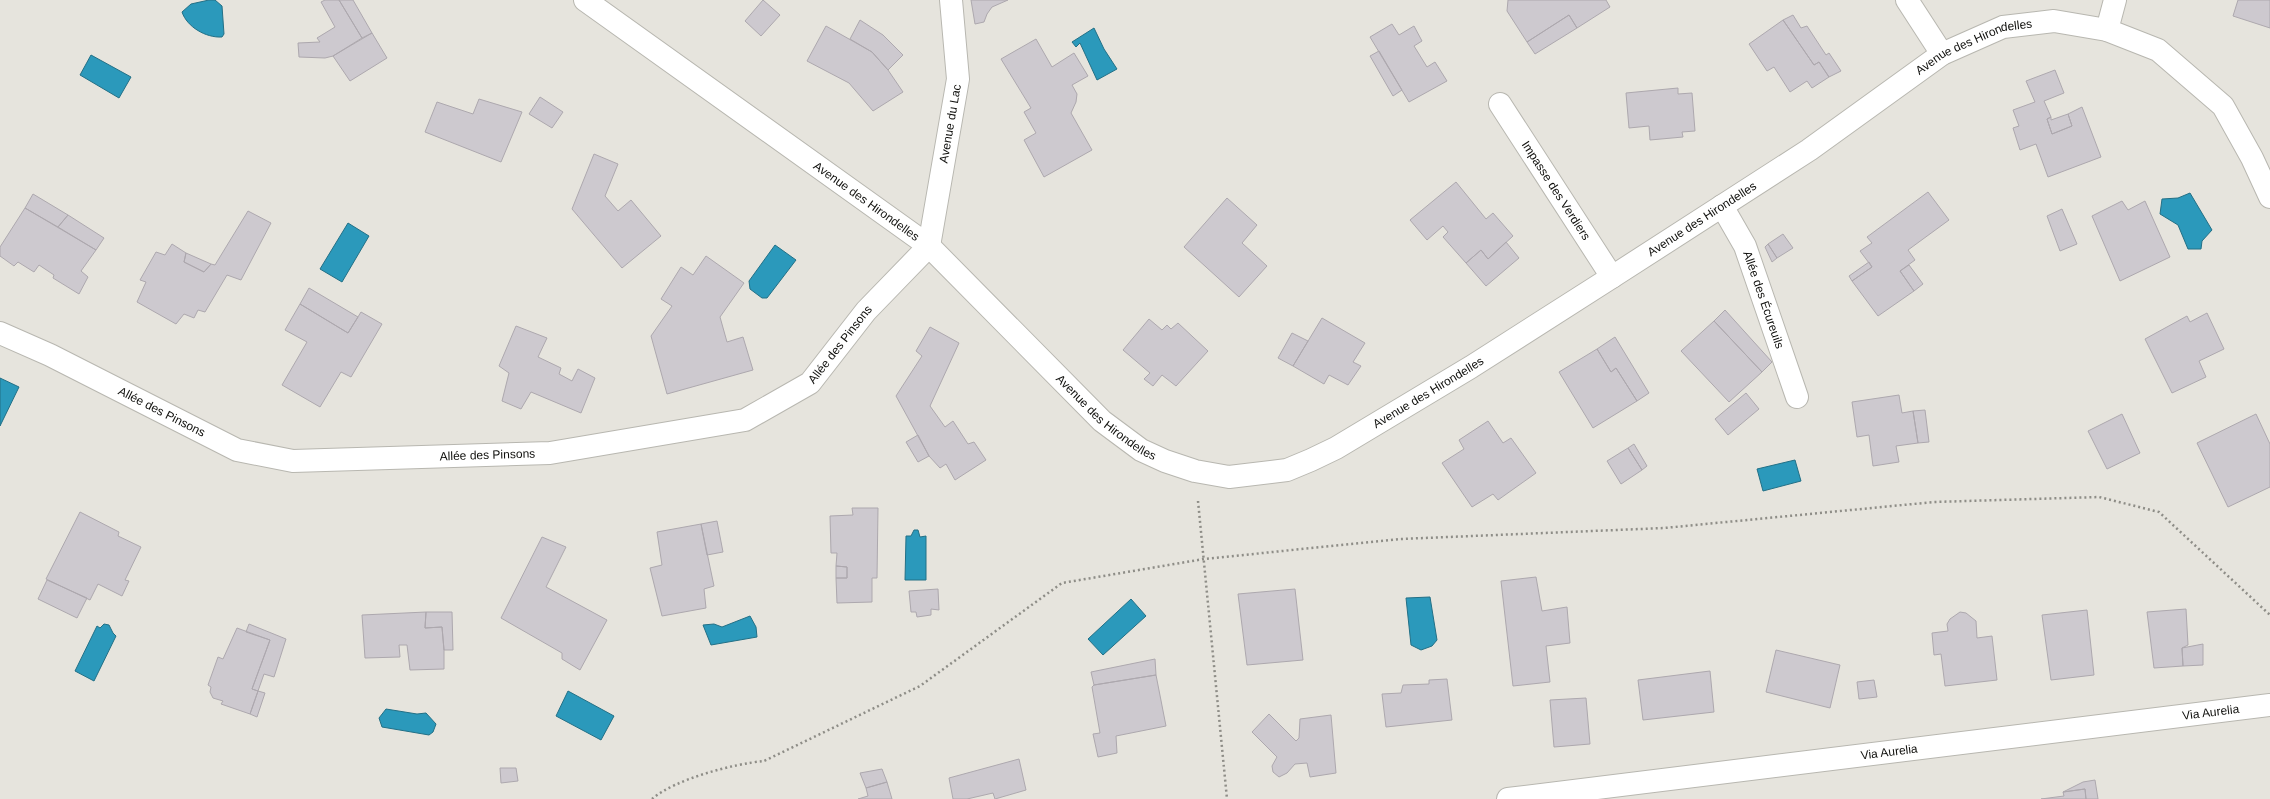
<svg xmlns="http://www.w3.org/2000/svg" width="2270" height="799" viewBox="0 0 2270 799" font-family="Helvetica,sans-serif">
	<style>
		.water { fill: #2b99bb; stroke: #237086 }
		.building { fill: #cdc9cf; stroke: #ada8ae }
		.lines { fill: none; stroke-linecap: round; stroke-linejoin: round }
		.street-casing { stroke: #b8b7b0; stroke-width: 24 }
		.path { stroke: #8e8d87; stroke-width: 2.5; stroke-dasharray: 2 3; stroke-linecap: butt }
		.street { stroke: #fff; stroke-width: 22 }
		.labels { text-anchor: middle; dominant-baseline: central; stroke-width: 3; stroke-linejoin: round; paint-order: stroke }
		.street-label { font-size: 12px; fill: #0f0f0c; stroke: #e6e4dd }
	</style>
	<rect width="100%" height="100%" fill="#e6e4dd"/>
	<!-- water -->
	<path class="water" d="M209,0H215L222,6L224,34L222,37C206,38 187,27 182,12L191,4Z
		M1094,28L1104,49L1117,69L1097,80L1080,43L1076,47L1072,42Z
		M91,55L131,77L119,98L80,75Z
		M2190,193L2212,230L2202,241L2201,249H2188L2178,225L2160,214L2162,199L2178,198Z
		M348,223L369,236L342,282L320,269Z
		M775,245L796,260L767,298H762L750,289L749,281Z
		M0,378L19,387L0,426Z
		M1795,460L1801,481L1763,491L1757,469Z
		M914,530H918L920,537L926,536V580H905L906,536H911Z
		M1430,597L1437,640L1432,646L1421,650L1411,645L1406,598Z
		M1131,599L1146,616L1103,655L1088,639Z
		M750,616L756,627L757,637L711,645L703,625L714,624L722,627Z
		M104,624L109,625L113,633L116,636L94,681L75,671L97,626L100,628Z
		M568,691L614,716L601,740L556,716Z
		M386,709L417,714L426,713L436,724L433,732L429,735L382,727L379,718Z"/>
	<!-- building -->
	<path class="building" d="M325,0H339L362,38L333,56L325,58L299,57L298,43L320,42L317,38L335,27L321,2Z
		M339,0H353L372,33L362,38Z
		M763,0L780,15L761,36L745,21Z
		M971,0H1008L992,7L987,14L984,22L975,24Z
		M1508,0H1606L1610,7L1577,28L1569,15L1527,42L1507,11Z
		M2238,0H2270V28L2233,16Z
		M1569,15L1577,28L1535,54L1527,42Z
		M1793,15L1801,28L1807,26L1826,55L1829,53L1841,71L1829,77L1819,62L1814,65L1783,20Z
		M860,20L883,35L903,55L888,70L872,52L850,39Z
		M1783,20L1814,65L1819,62L1829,77L1812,88L1807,81L1790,92L1774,67L1767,71L1749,44Z
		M1392,24L1399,35L1414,26L1422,41L1414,46L1427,67L1435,62L1447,81L1409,102L1370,37Z
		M826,26L872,52L888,70L903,92L873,111L849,83L807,61Z
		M372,33L387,58L350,81L333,56Z
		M1036,39L1052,67L1074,53L1088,76L1072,85L1077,94L1076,102L1071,113L1092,150L1044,177L1024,140L1036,133L1024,112L1031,108L1001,59Z
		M1379,51L1402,90L1393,96L1370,56Z
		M2055,70L2064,93L2044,101L2051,117L2047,119L2052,134L2072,126L2068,114L2082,107L2101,157L2048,177L2036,144L2020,150L2013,128L2019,126L2013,110L2035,102L2026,81Z
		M1678,88V94L1692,93L1695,131L1682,132L1683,137L1650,140L1649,126L1629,128L1626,93Z
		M540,97L563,112L552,128L529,114Z
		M479,99L522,112L501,162L425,132L437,102L473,114Z
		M2068,114L2072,126L2052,134L2047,119L2051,117V120Z
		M594,154L618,164L605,196L618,211L631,200L661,236L622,268L572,209Z
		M1456,182L1486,219L1493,213L1513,236L1488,259L1481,250L1466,263L1443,237L1448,232L1443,226L1427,240L1410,220Z
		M1928,192L1949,220L1908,250L1915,260L1900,271L1914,291L1878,316L1852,281L1872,267L1860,251L1872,243L1867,237Z
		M33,194L68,215L58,227L25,208Z
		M1227,198L1257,225L1242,243L1267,266L1239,297L1184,247Z
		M2122,201L2128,210L2145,201L2170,257L2120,281L2092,216Z
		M25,208L96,250L81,271L88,277L79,294L53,278L54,275L39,265L34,272L18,262L14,266L0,256V247Z
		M2062,209L2077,244L2060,251L2047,216Z
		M248,211L271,223L241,280L227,275L205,312L198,310L194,318L184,314L176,324L137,302L146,282L140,280L156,252L165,255L172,244L186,253L184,262L204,272L211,264L215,265Z
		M68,215L104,238L96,250L58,227Z
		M1783,234L1793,248L1777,258L1768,244Z
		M1506,242L1519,258L1486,286L1466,263L1481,250L1488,259Z
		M1768,244L1777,258L1772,262L1765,247Z
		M186,253L211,264L204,272L184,262Z
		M706,256L744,283L720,317L727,342L743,337L753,370L667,394L651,336L672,306L661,299L681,267L693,275Z
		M1869,262L1872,267L1852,281L1849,276Z
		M1909,265L1923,284L1914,291L1900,271Z
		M309,288L358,317L348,333L300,304Z
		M300,304L348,333L361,312L382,324L351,377L341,372L320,407L282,385L307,342L285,330Z
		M1725,310L1772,362L1762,372L1714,321Z
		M2207,313L2224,349L2199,361L2206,377L2172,393L2145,339L2187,316L2190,322Z
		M1322,318L1365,343L1353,362L1361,366L1348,385L1329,375L1324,384L1293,366Z
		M1149,319L1162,330L1167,325L1171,329L1178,323L1208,351L1176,386L1162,375L1153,386L1144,379L1150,373L1123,350Z
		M1714,321L1762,372L1729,402L1681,351Z
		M516,326L547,338L538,357L561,368L559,374L572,381L578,369L595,378L581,413L531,392L521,409L502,401L509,373L499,366Z
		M930,327L959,343L930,406L945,427L953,421L968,444L974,442L986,460L955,480L946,464L940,468L929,456L896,396L922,356L916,351Z
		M1292,333L1308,341L1293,366L1278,358Z
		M1615,337L1649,393L1637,401L1616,368L1611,372L1597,349Z
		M1597,349L1611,372L1616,368L1637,401L1593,428L1559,372Z
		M1746,393L1759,409L1728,435L1715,419Z
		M1899,395L1902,413L1913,411L1918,443L1896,446L1899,462L1873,466L1869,435L1857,437L1852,402Z
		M1925,410L1929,442L1918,443L1913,411Z
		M2122,414L2140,453L2107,469L2088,431Z
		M2256,414L2270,444V487L2228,507L2197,443Z
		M1488,421L1503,443L1511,438L1536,473L1498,500L1493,494L1472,507L1442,463L1464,449L1459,440Z
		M918,435L929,456L918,462L906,442Z
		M1634,444L1647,466L1642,470L1628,448Z
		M1628,448L1642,470L1621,484L1607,461Z
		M852,508H878L877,578H872V602L837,603L836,578H847V567L836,566L837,553H831L830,516L853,515Z
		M80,512L119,532L118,536L141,547L125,580L129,581L122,596L98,584L90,600L46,579Z
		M717,521L723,552L707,555L701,524Z
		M701,524L714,586L704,589L706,608L662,616L650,568L662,565L657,532Z
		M542,537L566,547L546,587L607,620L580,670L562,659V653L501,618Z
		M836,566L847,567V578H836Z
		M1536,577L1542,611L1567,607L1570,643L1546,646L1550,682L1513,686L1501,581Z
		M47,580L87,598L77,618L38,599Z
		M938,589L939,610L931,609V615L917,617L916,612H911L909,591Z
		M1295,589L1303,660L1247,665L1238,594Z
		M2186,609L2188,645L2182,648L2183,666L2154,668L2147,612Z
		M2087,610L2094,675L2051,680L2042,615Z
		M426,612H452L453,650H444L442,627L425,628Z
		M426,612L425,628L442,627L444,650V669L410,670L407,645H399L400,657L365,658L362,615Z
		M1960,612L1966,613L1976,621L1977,638L1992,636L1997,680L1945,686L1941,654L1934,655L1932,633L1948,631L1947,624L1950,619Z
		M249,624L286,639L274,677L264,674L258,691L252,689L270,640L246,632Z
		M237,628L270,640L252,689L258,691L250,714L221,704L223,701L213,698L210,692L211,687L208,685L218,657L223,659Z
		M2203,644V665L2183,666L2182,648Z
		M1776,650L1840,665L1830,708L1766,692Z
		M1155,659L1156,675L1094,685L1091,672Z
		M1710,671L1714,712L1643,720L1638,680Z
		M1156,675L1166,726L1116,736L1117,753L1098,757L1093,734L1100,733L1092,687L1094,685Z
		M1447,679L1452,720L1386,727L1382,694L1401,693L1403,685L1429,684V680Z
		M1874,680L1877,697L1859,699L1857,682Z
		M258,691L265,693L257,717L250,714Z
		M1586,698L1590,744L1554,747L1550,700Z
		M1269,714L1296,741L1299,738L1300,719L1331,715L1336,773L1310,777L1307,763L1295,764L1287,773L1279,777L1273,772L1272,766L1277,757L1252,732Z
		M1019,759L1026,790L995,799L993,793L967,799H953L949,778Z
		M500,768H516L518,781L501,783Z
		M882,769L887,782L866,788L860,773Z
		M2095,780L2098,799H2086L2085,789L2063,792L2083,782Z
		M887,782L892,799H858L868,796L866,788Z
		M2085,789L2086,799H2041L2064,796L2063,792Z"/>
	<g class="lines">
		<defs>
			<g id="street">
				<path id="s1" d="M585,0L929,246L1102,421L1141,450L1165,461L1195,471L1229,477L1287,470L1311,460L1336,448L1471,367L1612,277L1809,150L1942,54L2003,27L2054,21L2107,30L2158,50L2223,106L2252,158L2270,197"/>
				<path d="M1907,0L1942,54"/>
				<path d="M2107,30L2115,0"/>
				<path id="s2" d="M1500,104L1612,277"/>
				<path id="s3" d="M1722,206L1745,246L1797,397"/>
				<path id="s4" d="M0,333L50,355L237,450L293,461L550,453L745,420L810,383L866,311L929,246L958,79L951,0"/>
				<path id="s5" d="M1508,799L2270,705"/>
			</g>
		</defs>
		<!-- street casing -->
		<use href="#street" class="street-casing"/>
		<!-- path -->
		<path class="path" d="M1198,501L1227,799
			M652,799C675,779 733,764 764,761L920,686L1062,583L1204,559L1400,539L1664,528L1934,502L2099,497L2159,512L2270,615"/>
		<!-- street -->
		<use href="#street" class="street"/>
	</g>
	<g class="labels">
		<!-- street labels -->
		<g class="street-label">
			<text stroke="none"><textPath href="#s1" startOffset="1678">Avenue des Hirondelles</textPath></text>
			<text stroke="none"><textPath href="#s4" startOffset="1157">Avenue du Lac</textPath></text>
			<text stroke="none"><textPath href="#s2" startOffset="103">Impasse des Verdiers</textPath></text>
			<text stroke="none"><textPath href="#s1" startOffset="346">Avenue des Hirondelles</textPath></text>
			<text stroke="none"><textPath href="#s1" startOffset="1354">Avenue des Hirondelles</textPath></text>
			<text stroke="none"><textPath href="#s3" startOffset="103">Allée des Écureuils</textPath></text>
			<text stroke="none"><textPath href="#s4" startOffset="900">Allée des Pinsons</textPath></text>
			<text stroke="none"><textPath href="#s1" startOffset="1030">Avenue des Hirondelles</textPath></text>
			<text stroke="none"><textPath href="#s4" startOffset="180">Allée des Pinsons</textPath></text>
			<text stroke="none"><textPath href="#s1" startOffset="670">Avenue des Hirondelles</textPath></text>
			<text stroke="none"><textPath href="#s4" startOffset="516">Allée des Pinsons</textPath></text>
			<text stroke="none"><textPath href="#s5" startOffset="708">Via Aurelia</textPath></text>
			<text stroke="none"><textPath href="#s5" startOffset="384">Via Aurelia</textPath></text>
		</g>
	</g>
</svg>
